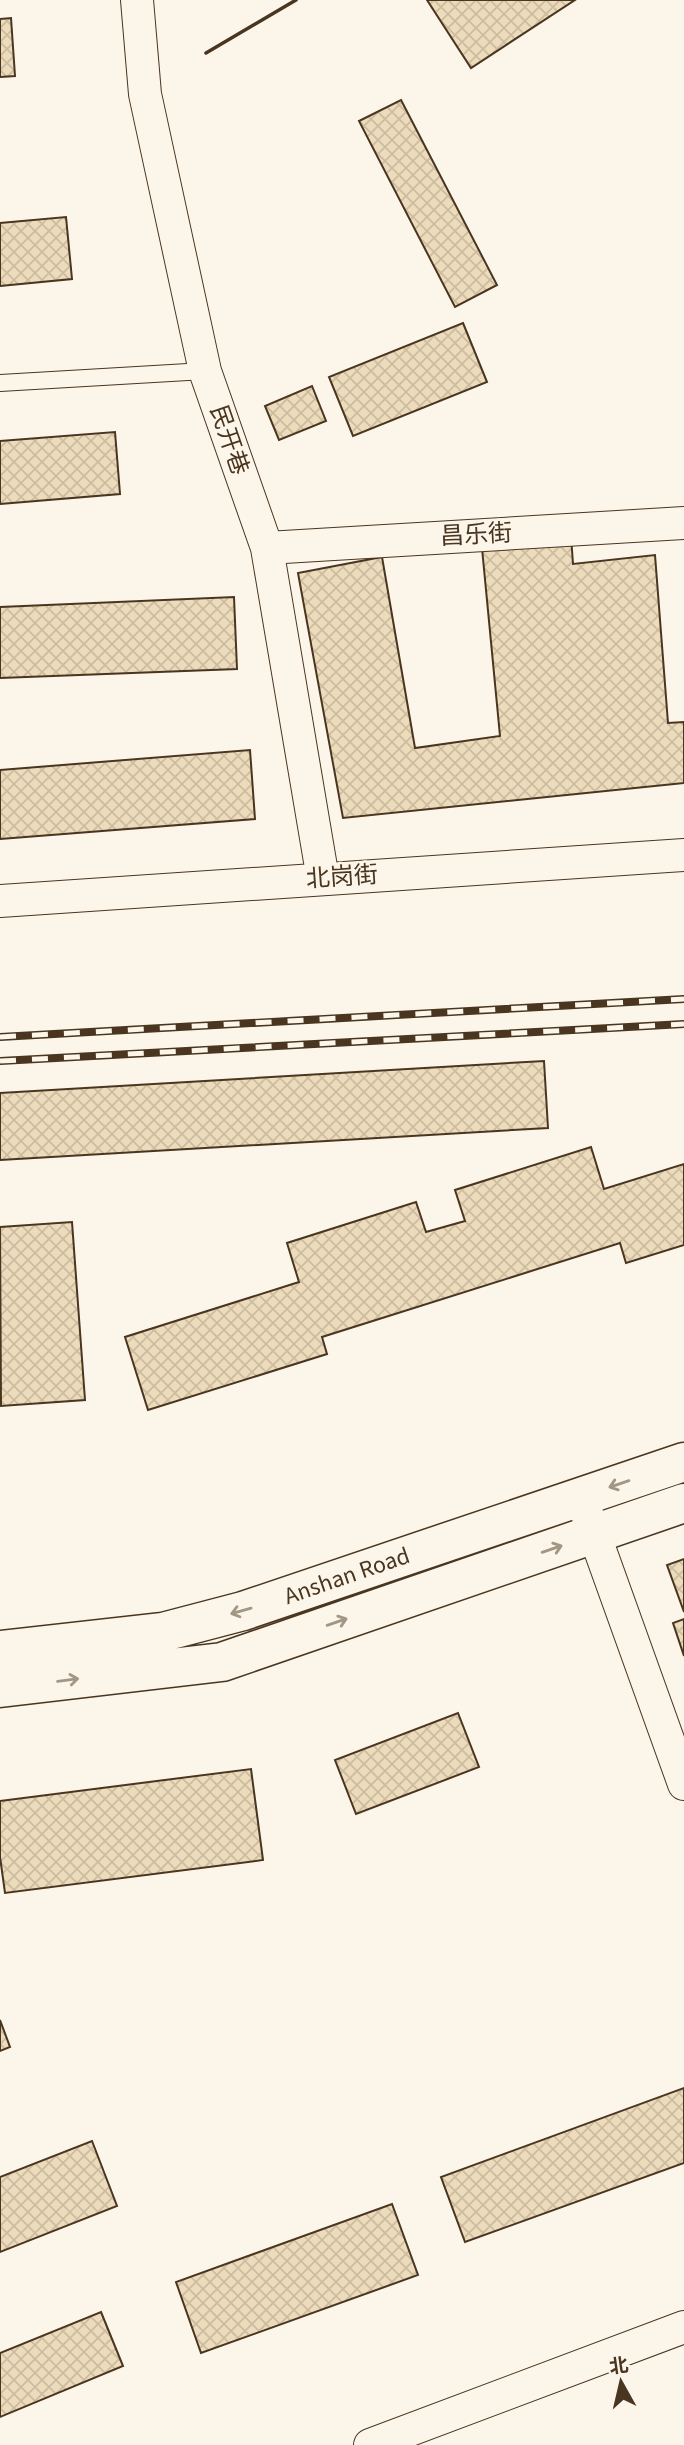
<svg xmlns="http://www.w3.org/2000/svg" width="684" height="2445" viewBox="0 0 684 2445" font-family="'Source Sans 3','Noto Sans SC',sans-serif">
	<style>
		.building { fill: url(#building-cross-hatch); stroke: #4a3520; stroke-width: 2 }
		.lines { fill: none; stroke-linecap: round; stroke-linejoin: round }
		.service-casing { stroke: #4a3520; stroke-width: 18 }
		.minor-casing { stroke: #4a3520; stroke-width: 34 }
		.primary-casing { stroke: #4a3520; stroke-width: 41 }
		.service { stroke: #fbf6e9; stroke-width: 16 }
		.minor { stroke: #fbf6e9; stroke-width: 32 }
		.primary { stroke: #fbf6e9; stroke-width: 38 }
		.rail-casing { stroke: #4a3520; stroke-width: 8 }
		.rail { stroke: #fbf6e9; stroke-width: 5; stroke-dasharray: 16; stroke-linecap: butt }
		.wall { stroke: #4a3520; stroke-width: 3.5 }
		.oneway { stroke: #a29684 }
		.labels { text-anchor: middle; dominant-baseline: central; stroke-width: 5; stroke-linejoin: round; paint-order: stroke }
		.street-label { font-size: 24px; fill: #4a3520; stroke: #fbf6e9 }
	</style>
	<defs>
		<pattern id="building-cross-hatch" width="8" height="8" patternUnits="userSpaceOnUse" patternTransform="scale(1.75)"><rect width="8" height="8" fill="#ecdcbc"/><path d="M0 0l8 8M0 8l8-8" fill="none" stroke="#ccbda1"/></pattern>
	</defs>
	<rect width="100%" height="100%" fill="#fbf6e9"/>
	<!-- building -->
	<path class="building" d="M427,0H575L471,68Z
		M11,18L15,76L0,77V19Z
		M401,100L497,285L455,307L359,121Z
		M66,217L72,279L0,286V223Z
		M463,323L487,382L353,436L329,377Z
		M312,386L326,421L279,440L265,406Z
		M115,432L120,494L0,504V441Z
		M571,536L573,564L655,555L668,723L684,722V783L343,818L298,573L382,557L415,748L500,736L482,548Z
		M234,597L237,669L0,678V607Z
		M250,750L255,819L0,839V770Z
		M544,1061L548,1128L0,1160V1093Z
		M591,1147L604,1189L684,1164V1245L626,1263L620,1243L322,1337L327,1354L148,1410L125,1337L299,1282L287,1243L416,1202L426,1232L465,1221L455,1190Z
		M72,1222L85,1400L1,1406L0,1227Z
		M684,1559V1612L667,1565Z
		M684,1619V1656L673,1623Z
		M458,1713L479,1767L356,1814L335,1760Z
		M251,1769L263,1860L5,1893L0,1857V1801Z
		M0,2020L10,2047L0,2051Z
		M684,2088V2163L465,2242L441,2177Z
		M92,2141L117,2206L0,2252V2177Z
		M392,2204L418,2275L201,2353L176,2282Z
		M101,2312L123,2366L0,2417V2353Z"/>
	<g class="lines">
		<defs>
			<path id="service" d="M0,383L205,371"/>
			<path id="minor" d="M137,0L145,94L205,371L267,548L323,879
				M267,548L684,523
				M0,901L684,855
				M586,1511L684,1784
				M370,2445L684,2327"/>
			<path id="primary" d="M0,1650L163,1632L243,1611L684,1462
				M0,1688L222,1662L684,1503"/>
		</defs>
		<!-- service casing -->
		<use href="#service" class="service-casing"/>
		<!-- minor casing -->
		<use href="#minor" class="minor-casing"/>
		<!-- primary casing -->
		<use href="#primary" class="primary-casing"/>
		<!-- service -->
		<use href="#service" class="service"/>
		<!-- minor -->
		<use href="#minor" class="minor"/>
		<!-- primary -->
		<use href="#primary" class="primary"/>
		<defs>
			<path id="rail" d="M0,1037L684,999
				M0,1061L684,1024"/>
		</defs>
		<!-- rail casing -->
		<use href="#rail" class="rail-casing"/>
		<!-- rail -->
		<use href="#rail" class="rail"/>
		<!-- wall -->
		<path class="wall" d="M206,53L296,0"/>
	</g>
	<!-- one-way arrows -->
	<defs><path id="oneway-shaft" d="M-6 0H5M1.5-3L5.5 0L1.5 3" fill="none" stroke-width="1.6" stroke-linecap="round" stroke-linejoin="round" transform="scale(1.75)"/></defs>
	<g class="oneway">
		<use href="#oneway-shaft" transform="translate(619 1484) rotate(161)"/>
		<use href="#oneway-shaft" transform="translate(552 1549) rotate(-19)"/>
		<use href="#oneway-shaft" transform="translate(241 1611) rotate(164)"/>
		<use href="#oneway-shaft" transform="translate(337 1622) rotate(-19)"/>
		<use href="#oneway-shaft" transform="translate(68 1680) rotate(-7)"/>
	</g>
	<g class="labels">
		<!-- street labels -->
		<g class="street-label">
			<text transform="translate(229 440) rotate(71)">民开巷</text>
			<text transform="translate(476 535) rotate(-3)">昌乐街</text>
			<text transform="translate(342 877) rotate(-4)">北岗街</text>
			<text transform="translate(347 1576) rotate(-19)">Anshan Road</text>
		</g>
	</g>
	<!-- north arrow -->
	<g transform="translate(621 2382) rotate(352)" stroke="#fbf6e9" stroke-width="5" paint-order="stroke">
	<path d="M0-5L12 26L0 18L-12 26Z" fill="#4a3520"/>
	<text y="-10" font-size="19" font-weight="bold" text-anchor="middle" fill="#4a3520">北</text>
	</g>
</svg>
